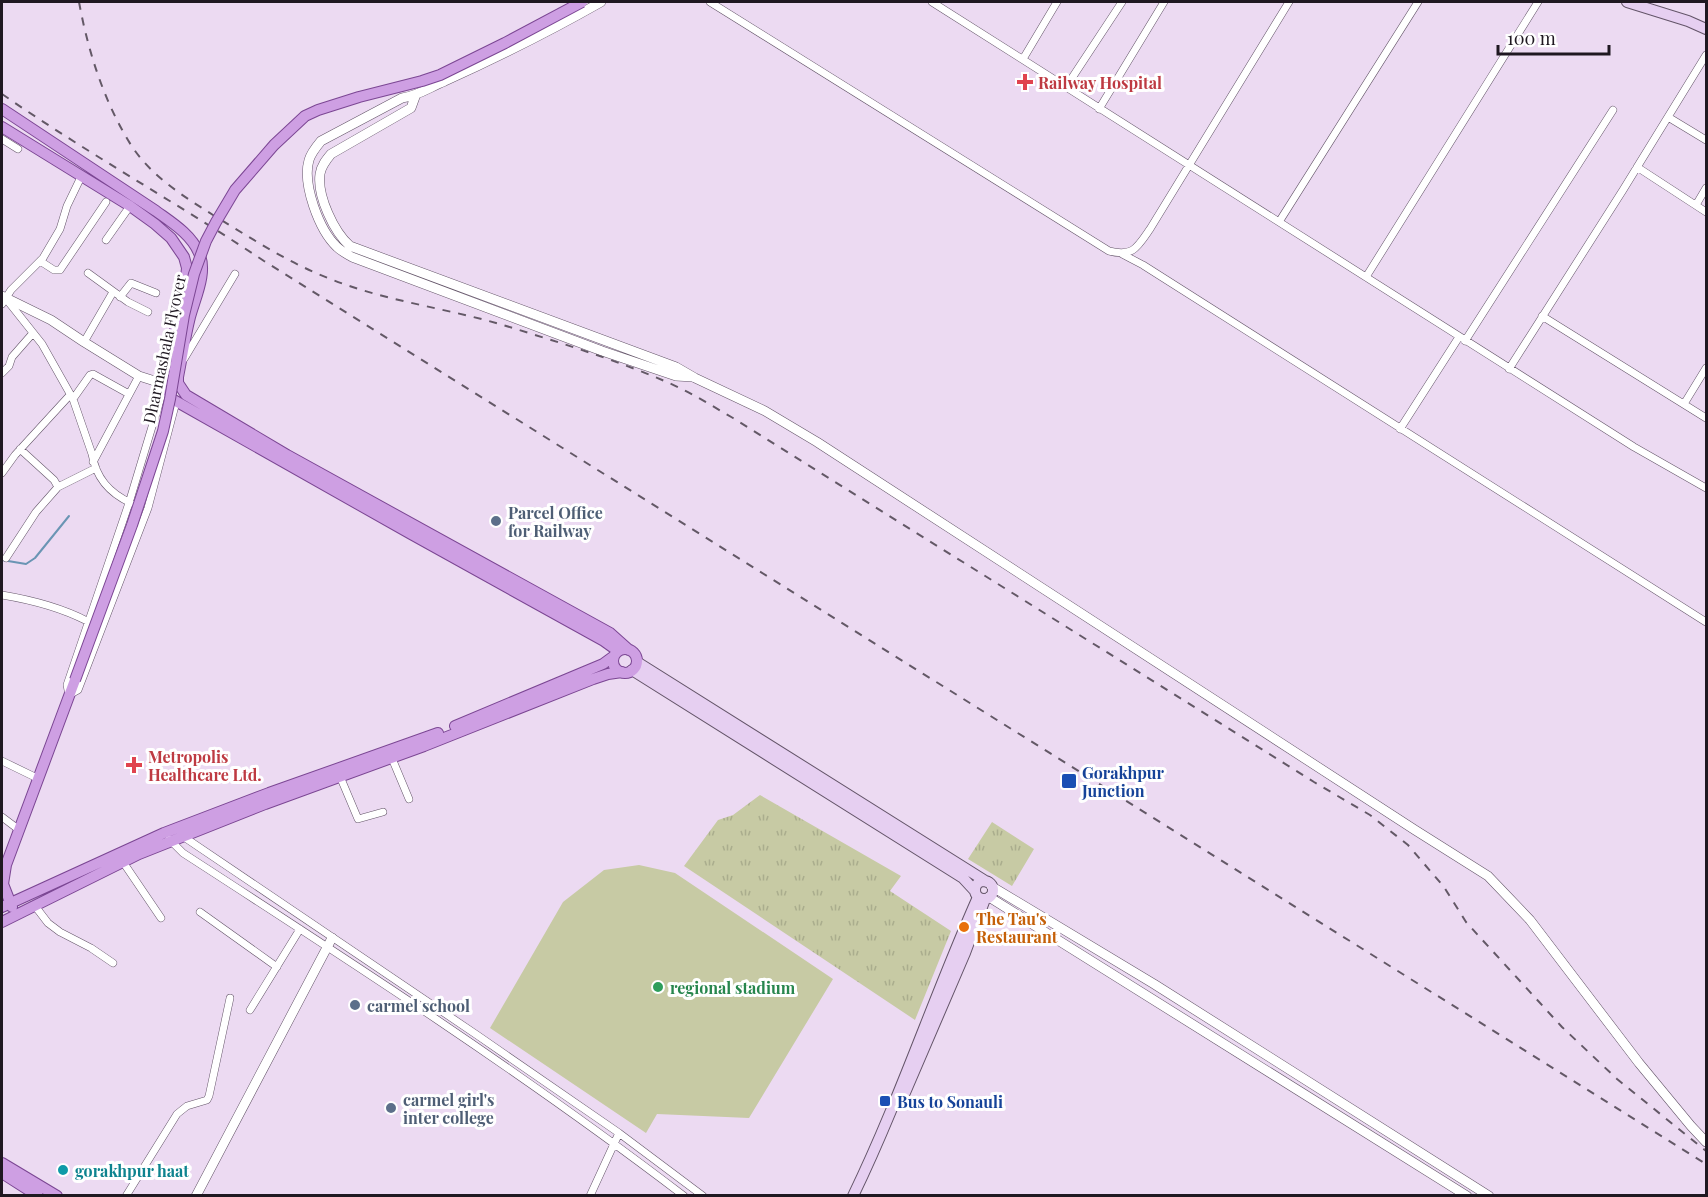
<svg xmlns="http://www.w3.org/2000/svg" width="1708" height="1197" viewBox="0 0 1708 1197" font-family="'Playfair Display',serif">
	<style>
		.grass { fill: url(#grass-tufts) }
		.pitch { fill: #c7caa4 }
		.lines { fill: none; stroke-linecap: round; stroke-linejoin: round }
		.stream { stroke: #6a95b4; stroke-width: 2 }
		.minor-casing { stroke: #635468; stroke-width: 8 }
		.tertiary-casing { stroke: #635468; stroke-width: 10 }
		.secondary-casing { stroke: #635468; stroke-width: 12 }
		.primary-casing { stroke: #7b4693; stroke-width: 12 }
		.minor { stroke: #fff; stroke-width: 7 }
		.tertiary { stroke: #fff; stroke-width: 9 }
		.secondary { stroke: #e6cff1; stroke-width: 10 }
		.primary { stroke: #ce9fe3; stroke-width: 10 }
		.rail { stroke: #635866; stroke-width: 2; stroke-dasharray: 8 8; stroke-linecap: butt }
		.primary-bridge-casing { stroke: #7b4693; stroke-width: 12; stroke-linecap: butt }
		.primary-bridge { stroke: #ce9fe3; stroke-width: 10 }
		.health-dot { fill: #e0444e; stroke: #fff; stroke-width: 2 }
		.service-dot { fill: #5c6f8a; stroke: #fff; stroke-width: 2 }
		.transit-dot { fill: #1a4fb4; stroke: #fff; stroke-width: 2 }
		.food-dot { fill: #e8710a; stroke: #fff; stroke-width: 2 }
		.leisure-dot { fill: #2e9e5b; stroke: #fff; stroke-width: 2 }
		.culture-dot { fill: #0f9aa8; stroke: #fff; stroke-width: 2 }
		.labels { text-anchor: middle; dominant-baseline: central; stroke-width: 6; stroke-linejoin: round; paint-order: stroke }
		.health-label { font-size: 16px; font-weight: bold; fill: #be3a42; stroke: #fff; text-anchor: start }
		.street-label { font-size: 16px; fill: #1f1821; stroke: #fff }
		.service-label { font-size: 16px; font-weight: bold; fill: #4e5e75; stroke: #fff; text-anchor: start }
		.transit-label { font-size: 16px; font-weight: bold; fill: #164399; stroke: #fff; text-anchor: start }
		.food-label { font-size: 16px; font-weight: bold; fill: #c56008; stroke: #fff; text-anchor: start }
		.leisure-label { font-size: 16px; font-weight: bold; fill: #27864d; stroke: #fff; text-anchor: start }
		.culture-label { font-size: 16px; font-weight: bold; fill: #0d838f; stroke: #fff; text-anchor: start }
	</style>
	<defs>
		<pattern id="grass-tufts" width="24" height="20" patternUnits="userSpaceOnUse" patternTransform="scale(1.5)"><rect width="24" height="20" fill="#c7caa4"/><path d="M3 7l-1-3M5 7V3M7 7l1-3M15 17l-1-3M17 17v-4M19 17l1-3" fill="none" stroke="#aaad8d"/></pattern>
	</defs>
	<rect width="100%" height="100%" fill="#ecdaf2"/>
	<!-- grass -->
	<path class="grass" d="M760,795L901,876L890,891L951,931L915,1020L684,866L718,820L733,815Z
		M992,822L1034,849L1012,886L968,859Z"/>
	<!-- pitch -->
	<path class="pitch" d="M639,865L675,873L833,979L749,1118L657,1114L646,1133L490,1028L563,902L604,870Z"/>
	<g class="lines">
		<!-- stream -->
		<path class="stream" d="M2,560L26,564L35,558L69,516"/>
		<defs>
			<path id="minor" d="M710,2L1109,251C1133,257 1137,248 1150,229L1289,2
				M932,2L1634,447L1706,488
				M1023,59L1057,2
				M1066,87L1122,2
				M1099,109L1164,2
				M1668,117L1706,140
				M2,139L18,149
				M1637,167L1706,212
				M1696,205L1706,188
				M1279,222L1418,2
				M106,240L130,206
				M1122,254L1143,265L1706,622
				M40,261L54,270H60L106,202
				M88,273L128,302L148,312
				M1366,277L1538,2
				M120,297L131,283L156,293
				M7,300L42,344L73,399L92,454C96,478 109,493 131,503
				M2,304L11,290L43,258L60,229L67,206L81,177
				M1542,316L1706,418
				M1465,341L1613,110
				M84,342L113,292
				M184,359L235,274
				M1509,369L1623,190L1706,55
				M2,373L9,366L12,357L33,333
				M164,387L129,503L67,685L69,695L78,690L148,508L176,402
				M73,399L90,375L93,374L129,394
				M1684,404L1706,368
				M1400,429L1459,337
				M20,449L54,480L58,487
				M93,462L139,376
				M2,473L15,455L70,395
				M6,558L36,512L58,487L96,468
				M2,595C32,600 60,607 87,621
				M391,756L409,799
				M2,761L37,778
				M339,774L358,819L383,812
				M2,817L18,829
				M181,835L477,1035L619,1133L703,1196
				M169,839L183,853C353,963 523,1073 684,1196
				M123,862L161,918
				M35,906L48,923L60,932L91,948L113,963
				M200,912L277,967
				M250,1010L300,929
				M126,1196L177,1114L187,1106L207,1100L209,1096L230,998
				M590,1196L619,1133"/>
			<path id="tertiary" d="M601,2C550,31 498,57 445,81C430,87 418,96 402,98L321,141C316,147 311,153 309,160C302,184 319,230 337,247C341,251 347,254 352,257L602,351L676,376L693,377
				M415,97L411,108L331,154C326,160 321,166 320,174C317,196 334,232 350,246L676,367L695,378L765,411L817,442L1415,830L1488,876L1530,920L1639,1063L1691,1126L1706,1142
				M2,296L51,320L84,342L139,376L164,384
				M991,886L1154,984L1489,1196
				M989,897L1467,1196
				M196,1196L332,938"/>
			<path id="secondary" d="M1627,2L1688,21L1706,29
				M637,662L987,882
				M632,670L963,878L975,891
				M975 890a9 9 0 1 1 18 0a9 9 0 1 1-18 0Z
				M904,1095L965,953L985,899
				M853,1196C900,1099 934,996 978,897"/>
			<path id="primary" d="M2,109L156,211C171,222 191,234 199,253C208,272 195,298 190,317C185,337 182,357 178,377V383L186,395L287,455L610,633L629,650
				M2,127L130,206L155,224L171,238L184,257L187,268L186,278L164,384L172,399L411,534L604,641L618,651
				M613 661a12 12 0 1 1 24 0a12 12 0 1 1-24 0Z
				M455,726L603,664L614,656
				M2,907L164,833L269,793L438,733
				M12,907L3,884L6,865L75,680
				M2,922L139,854L265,804L424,746L593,679L608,674L622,672
				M2,1163L57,1196
				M2,1173L38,1196"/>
		</defs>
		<!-- minor casing -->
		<use href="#minor" class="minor-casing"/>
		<!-- tertiary casing -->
		<use href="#tertiary" class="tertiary-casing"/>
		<!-- secondary casing -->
		<use href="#secondary" class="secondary-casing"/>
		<!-- primary casing -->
		<use href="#primary" class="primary-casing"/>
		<!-- minor -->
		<use href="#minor" class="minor"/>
		<!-- tertiary -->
		<use href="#tertiary" class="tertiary"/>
		<!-- secondary -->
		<use href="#secondary" class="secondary"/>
		<!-- primary -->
		<use href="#primary" class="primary"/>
		<!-- rail -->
		<path class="rail" d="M79,2C88,51 104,102 131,145C151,176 183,196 213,215C251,238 287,262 328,278C384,301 446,308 503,325C558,342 617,360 669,383C692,393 712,406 733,418L1314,782L1370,815L1408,845L1444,887L1466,922L1562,1027L1617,1079L1706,1151
			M2,94C87,153 177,203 264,261L1706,1164"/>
		<defs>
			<path id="primary-bridge" d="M75,680L132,525L163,431L170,399L184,315L194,274L206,241L216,222L235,190L274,145L305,116L318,110L359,97L422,81L440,75L505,43L582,2"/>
		</defs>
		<!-- primary-bridge casing -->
		<use href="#primary-bridge" class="primary-bridge-casing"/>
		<!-- primary-bridge -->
		<use href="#primary-bridge" class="primary-bridge"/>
	</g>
	<!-- markers -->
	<g class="health-dot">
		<path d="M1022 73h6v6h6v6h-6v6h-6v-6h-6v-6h6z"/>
		<path d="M131 756h6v6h6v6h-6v6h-6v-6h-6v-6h6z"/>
	</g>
	<g class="service-dot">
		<circle cx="496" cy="521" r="6"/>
		<circle cx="355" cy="1005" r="6"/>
		<circle cx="391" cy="1108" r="6"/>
	</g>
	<g class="transit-dot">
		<rect x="1061" y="773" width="16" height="16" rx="3"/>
		<rect x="879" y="1095" width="12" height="12" rx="3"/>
	</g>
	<circle class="food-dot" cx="964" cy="927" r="6"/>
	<circle class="leisure-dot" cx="658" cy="987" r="6"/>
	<circle class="culture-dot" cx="63" cy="1170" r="6"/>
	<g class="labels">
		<!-- health labels -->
		<g class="health-label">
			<text x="1038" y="82">Railway Hospital</text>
			<text x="148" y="756">Metropolis<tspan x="148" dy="18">Healthcare Ltd.</tspan></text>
		</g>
		<!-- street labels -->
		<g class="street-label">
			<text transform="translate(164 349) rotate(-78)">Dharmashala Flyover</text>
		</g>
		<!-- service labels -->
		<g class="service-label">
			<text x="508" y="512">Parcel Office<tspan x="508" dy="18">for Railway</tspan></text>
			<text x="367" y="1005">carmel school</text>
			<text x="403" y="1099">carmel girl's<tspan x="403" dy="18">inter college</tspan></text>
		</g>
		<!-- transit labels -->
		<g class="transit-label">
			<text x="1082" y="772">Gorakhpur<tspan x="1082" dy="18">Junction</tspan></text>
			<text x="897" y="1101">Bus to Sonauli</text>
		</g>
		<!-- food labels -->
		<g class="food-label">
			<text x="976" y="918">The Tau's<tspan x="976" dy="18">Restaurant</tspan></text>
		</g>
		<!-- leisure labels -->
		<g class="leisure-label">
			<text x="670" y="987">regional stadium</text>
		</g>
		<!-- culture labels -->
		<g class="culture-label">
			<text x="75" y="1170">gorakhpur haat</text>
		</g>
	</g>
	<!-- border -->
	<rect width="1708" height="1197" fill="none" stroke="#1f1821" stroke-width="6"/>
	<!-- scale -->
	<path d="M1498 45v9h111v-9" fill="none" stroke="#1f1821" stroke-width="3"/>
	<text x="1507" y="45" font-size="18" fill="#1f1821" stroke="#ffffff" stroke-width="4.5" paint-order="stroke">100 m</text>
</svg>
